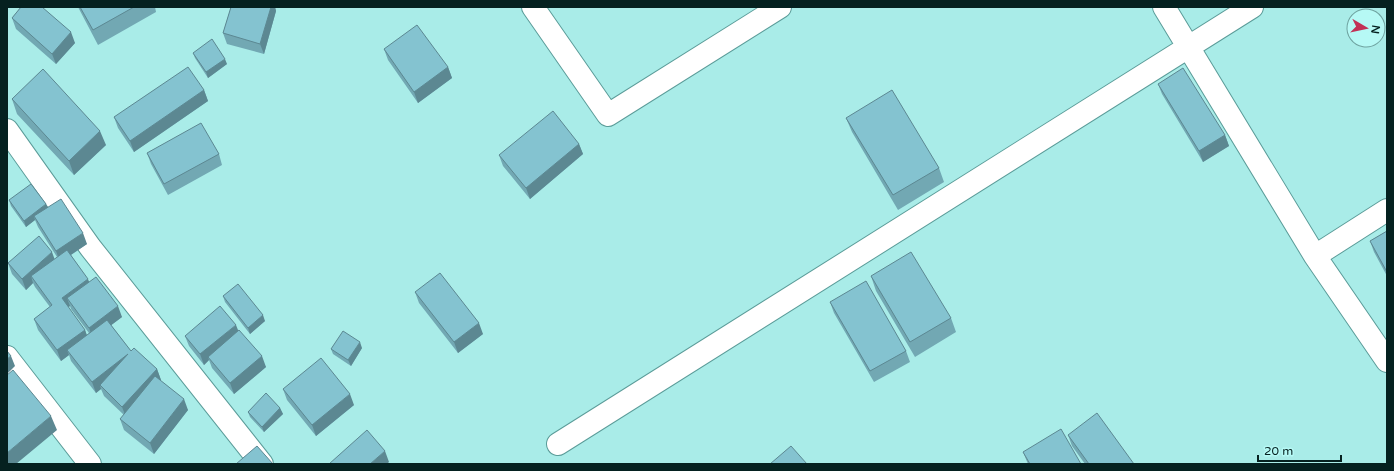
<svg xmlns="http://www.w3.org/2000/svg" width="1394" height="471" viewBox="0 0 1394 471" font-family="'Varela Round',sans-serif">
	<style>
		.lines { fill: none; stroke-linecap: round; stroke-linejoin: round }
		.minor-casing { stroke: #5b9c99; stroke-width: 24 }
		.minor { stroke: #fff; stroke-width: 22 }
		.wall { fill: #72a8b3; fill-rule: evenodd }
		.shaded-wall { fill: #5c8892 }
		.building { fill: #84c3d0; stroke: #5c8892 }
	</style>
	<rect width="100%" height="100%" fill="#a9ece8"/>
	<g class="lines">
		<defs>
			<path id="minor" d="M533,7L608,115L780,7
				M1164,7L1315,256L1387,361
				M7,130L90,247L262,464
				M1315,256L1387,210
				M7,357L90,464
				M558,444L1252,7"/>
		</defs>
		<!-- minor casing -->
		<use href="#minor" class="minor-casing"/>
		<!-- minor -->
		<use href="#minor" class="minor"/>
	</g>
	<!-- wall -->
	<path class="wall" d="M20,7H42L75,43L56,64L16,29L12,18L21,7Z
		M78,7H155L156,12L98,45Z
		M231,7H275L276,11L264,54L227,44L223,33Z
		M384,49L448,67L452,78L418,103L388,60Z
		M193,53L227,64L208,78L195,58Z
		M1158,84L1225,135L1229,146L1203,162L1162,94Z
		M204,90L208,101L134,152L118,128L114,117Z
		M12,99L106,145L74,175L17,114Z
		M846,118L939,168L944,182L898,210L852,132Z
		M579,144L583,154L530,199L503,166L499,155Z
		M147,153L219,154L222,165L168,195L151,164Z
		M9,200L48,208L87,244L71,255L89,282L122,317L111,325L131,351L157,369L161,380V381L188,410L154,454L124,430L120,419L124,415L104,396L101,389L96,393L71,361L69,355L61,361L38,330L34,319L50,307L35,287L33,283L26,290L12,274L8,263L55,259L57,257L38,227L35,220L26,227L11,206ZM70,306L71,309L89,333L87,336L85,330L68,307Z
		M1387,231V276L1374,252L1370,241Z
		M871,276L951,318L956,332L915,357L876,291Z
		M415,292L483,334L458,353L419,303Z
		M223,296L265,321L250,334L225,302Z
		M830,302L906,351L910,362L874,382L834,313Z
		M238,331L266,367L234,394L212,368L209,360L204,365L189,346L185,336Z
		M362,348L351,366L333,354L331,349Z
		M283,389L354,405L316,436L287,400Z
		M280,408L283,414L264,432L250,417L248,412Z
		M1068,435L1134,464H1085L1072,446Z
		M1023,452L1081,464H1028Z"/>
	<!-- shaded-wall -->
	<path class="shaded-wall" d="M271,7H275L276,11L264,54L260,44Z
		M71,32L75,43L56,64L52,54Z
		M225,59L227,64L208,78L206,72Z
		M448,67L452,78L418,103L414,92Z
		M204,90L208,101L134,152L130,141Z
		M100,131L106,145L74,175L69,161Z
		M1225,135L1229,146L1203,162L1199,151Z
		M579,144L583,154L530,199L526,188Z
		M46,204L49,210L34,216L35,220L26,227L24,221Z
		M83,233L87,244L60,262L56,251Z
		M52,252L56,263L31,276L33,283L26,290L22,279Z
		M88,279L92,290L67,298L70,306L66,309L62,298Z
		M118,306L122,317L93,339L89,328Z
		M263,315L265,321L250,334L248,328Z
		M479,323L483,334L458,353L454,342Z
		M236,325L240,335L208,357L209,360L204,365L200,354Z
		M85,330L89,341L67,350L69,355L61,361L57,350Z
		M360,342L362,348L351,366L348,360Z
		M128,354L100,385L101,389L96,393L92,382Z
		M11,356L15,366L7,374V359Z
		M262,356L266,367L234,394L230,383Z
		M157,369L161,380L126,417L122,407Z
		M350,394L354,405L316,436L312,425Z
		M184,399L188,410L154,454L150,443Z
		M280,408L283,414L264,432L262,427Z
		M51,416L57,430L16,464H7V453Z
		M385,451L389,462L387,464H370Z"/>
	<!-- building -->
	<path class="building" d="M21,7H42L71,32L52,54L12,18Z
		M80,7H134L93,30Z
		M231,7H271L260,44L223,33Z
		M417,25L448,67L414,92L384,49Z
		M212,39L225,59L206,72L193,53Z
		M188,67L204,90L130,141L114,117Z
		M1183,68L1225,135L1199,151L1158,84Z
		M43,69L100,131L69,161L12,99Z
		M892,90L939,168L893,195L846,118Z
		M553,111L579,144L526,188L499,155Z
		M201,123L219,154L164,184L147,153Z
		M31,184L46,204L24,221L9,200Z
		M61,199L83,233L56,251L34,216Z
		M1387,231V272L1370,241Z
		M39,236L52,252L22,279L8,263Z
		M67,250L88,279L62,298L85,330L57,350L34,319L52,305L31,276Z
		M911,252L951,318L910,342L871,276Z
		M440,273L479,323L454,342L415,292Z
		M96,277L118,306L89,328L67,298Z
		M866,281L906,351L870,371L830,302Z
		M238,284L263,315L248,328L223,296Z
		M220,306L236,325L200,354L185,336Z
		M107,320L131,351L134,348L157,369L122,407L100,385L128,354L92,382L67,350Z
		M239,330L262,356L230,383L208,357Z
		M343,331L360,342L348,360L331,349Z
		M7,351L11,356L7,359Z
		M321,358L350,394L312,425L283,389Z
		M13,370L51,416L7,453V375Z
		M155,376L184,399L150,443L120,419Z
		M266,393L280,408L262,427L248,412Z
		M1097,413L1134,464H1089L1068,435Z
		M1061,429L1081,464H1030L1023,452Z
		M367,430L385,451L370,464H329Z
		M257,446L273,464H236Z
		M791,446L807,464H770Z"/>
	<!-- border -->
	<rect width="1394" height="471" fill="none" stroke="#052120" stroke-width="16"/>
	<!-- north arrow -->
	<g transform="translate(1366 28) rotate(99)"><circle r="19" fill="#b6f9f5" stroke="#6fa3a0"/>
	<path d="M0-3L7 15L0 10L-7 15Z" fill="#c23256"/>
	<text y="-6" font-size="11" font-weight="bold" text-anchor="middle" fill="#052120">N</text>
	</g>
	<!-- scale -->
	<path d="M1258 455v6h83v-6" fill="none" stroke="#052120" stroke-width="2"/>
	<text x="1264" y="455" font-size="12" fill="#052120" stroke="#b6f9f5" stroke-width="3" paint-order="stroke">20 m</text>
</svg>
